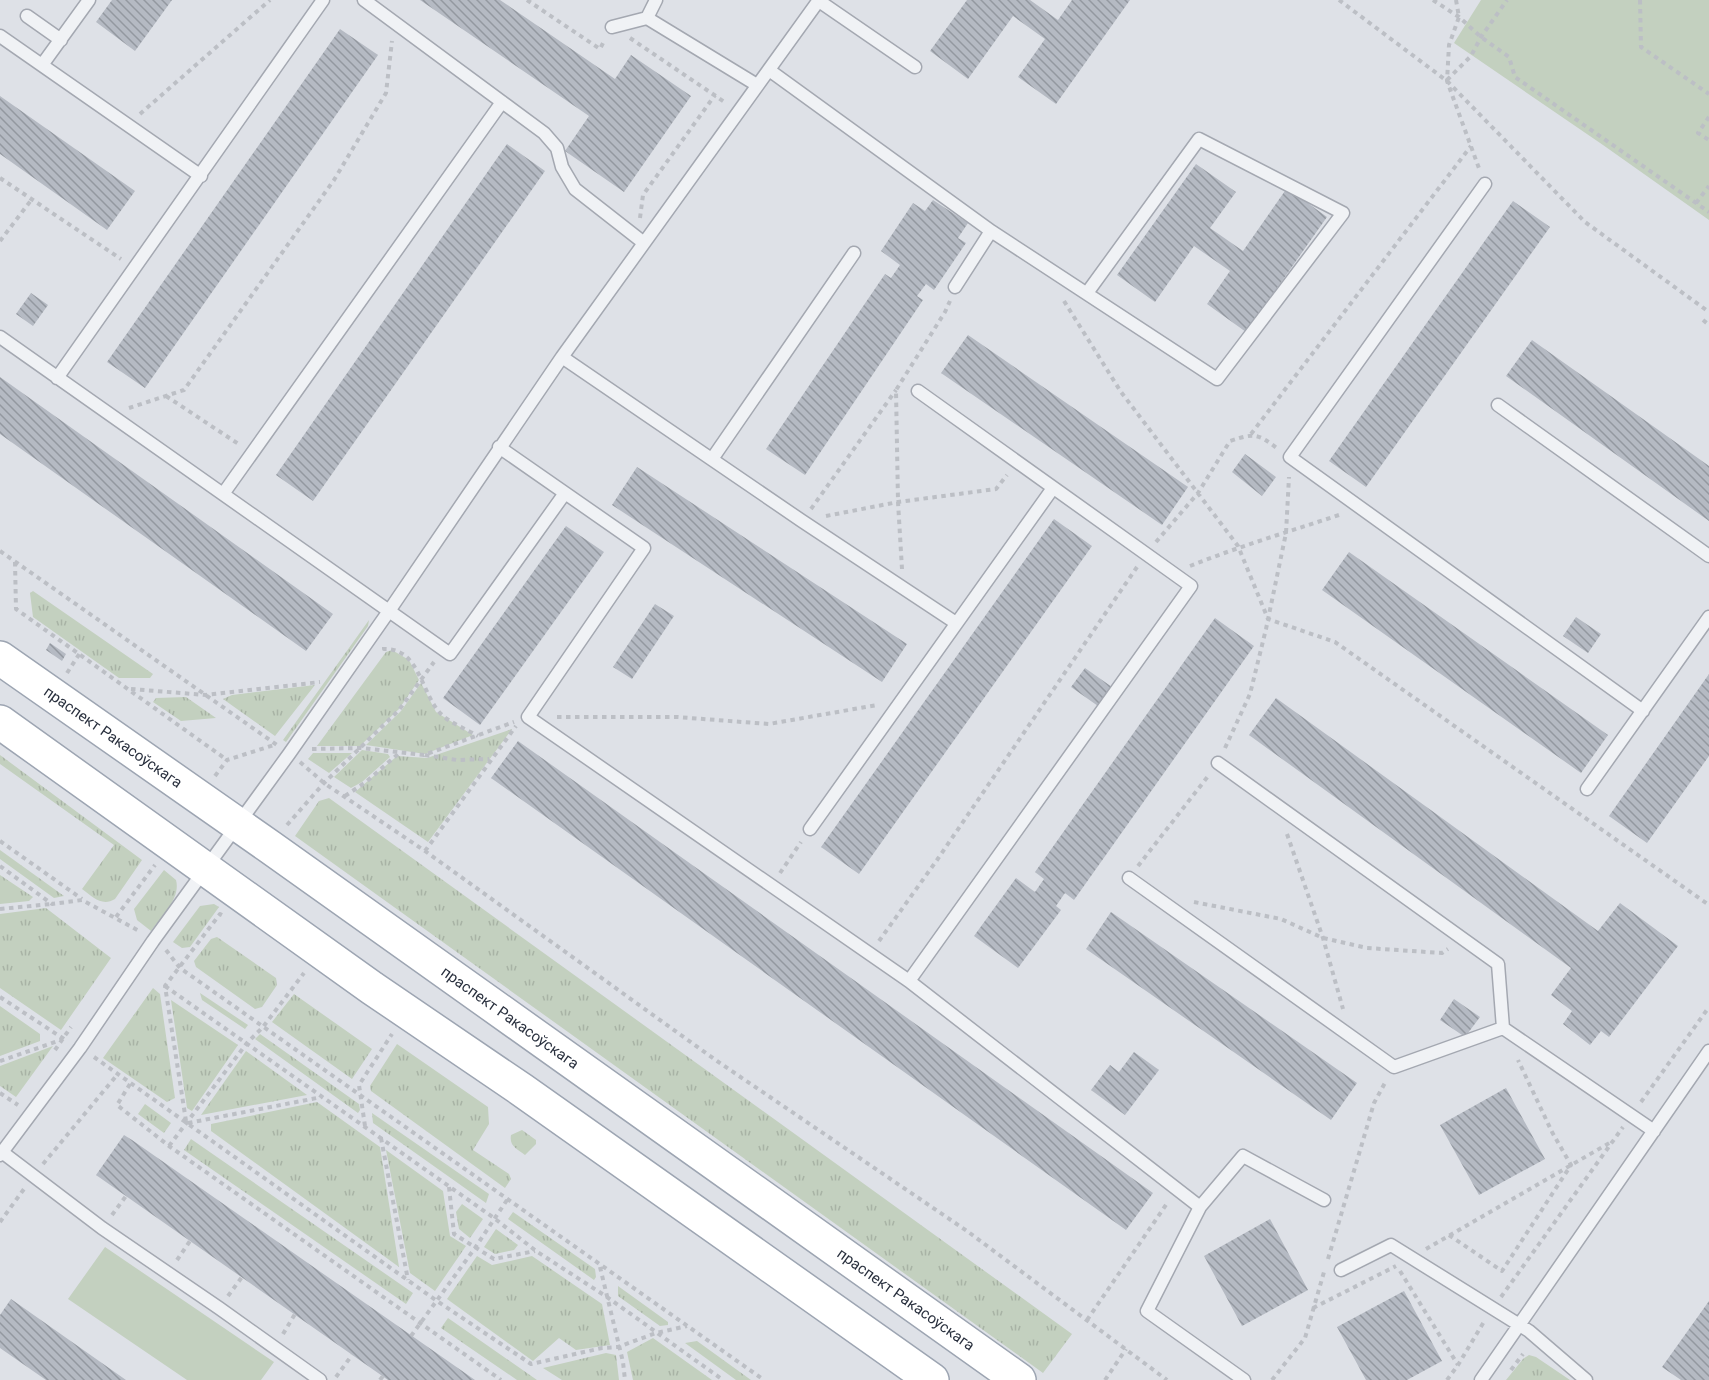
<svg xmlns="http://www.w3.org/2000/svg" width="1709" height="1380" viewBox="0 0 1709 1380" font-family="Roboto,sans-serif">
	<style>
		.grass { fill: url(#grass-tufts) }
		.park { fill: #c3d0bf }
		.building { fill: url(#building-back-hatch) }
		.lines { fill: none; stroke-linecap: round; stroke-linejoin: round }
		.service-casing { stroke: #a4a8b1; stroke-width: 15 }
		.primary-casing { stroke: #9da5b2; stroke-width: 36 }
		.path { stroke: #bcbfc5; stroke-width: 4; stroke-dasharray: 4.5 4.5; stroke-linecap: butt }
		.service { stroke: #f0f2f5; stroke-width: 12 }
		.primary { stroke: #fff; stroke-width: 33 }
		.labels { text-anchor: middle; dominant-baseline: central; stroke-width: 4.5; stroke-linejoin: round; paint-order: stroke }
		.street-label { font-size: 15px; fill: #282f3d; stroke: #edf0f4 }
	</style>
	<defs>
		<pattern id="grass-tufts" width="24" height="20" patternUnits="userSpaceOnUse" patternTransform="scale(1.5)"><rect width="24" height="20" fill="#c3d0bf"/><path d="M3 7l-1-3M5 7V3M7 7l1-3M15 17l-1-3M17 17v-4M19 17l1-3" fill="none" stroke="#a8b3a5"/></pattern>
		<pattern id="building-back-hatch" width="6" height="6" patternUnits="userSpaceOnUse" patternTransform="scale(1.5)"><rect width="6" height="6" fill="#b5bac3"/><path d="M-1 5l2 2M0 0l6 6M5-1l2 2" fill="none" stroke="#9398a0"/></pattern>
	</defs>
	<rect width="100%" height="100%" fill="#dee1e7"/>
	<!-- grass -->
	<path class="grass" d="M33,591L153,674L150,678H119L33,617L30,593Z
		M369,620L368,626L286,742L283,740Z
		M392,650L409,660L419,680L399,709L360,746H317L386,652Z
		M421,683L436,712L473,735L425,754L366,745L401,711Z
		M315,685L275,736L223,699L232,695Z
		M186,697L216,718L181,721L153,702L156,698Z
		M512,729L428,842L355,792L397,756L427,758Z
		M362,750L388,754L390,757L362,782L351,788L334,777Z
		M313,753H352L329,773L308,759Z
		M0,755L142,860L115,899C102,907 93,897 82,889L114,845L0,764Z
		M329,798L1072,1334L1043,1373L295,836L319,801Z
		M0,850L64,896L54,898L0,859Z
		M164,870L176,880C181,898 162,916 151,931L137,920L134,909Z
		M0,875L33,897L29,901L0,904Z
		M214,904L219,907L190,947L182,948L173,942L200,906Z
		M46,908L111,958L61,1030L0,988V914Z
		M217,937L276,978L277,985L262,1007L255,1009L196,967L194,961L211,939Z
		M153,988L160,994L175,1098L167,1102L103,1058Z
		M200,993L248,1025L245,1029L202,1000Z
		M294,994L372,1049L352,1079L272,1022Z
		M171,1000L238,1045L192,1111L187,1108Z
		M0,1006L40,1034V1041L0,1056Z
		M260,1034L359,1104L360,1110L358,1113L255,1039Z
		M397,1044L488,1107L489,1124L473,1150L509,1174L511,1179L505,1188L371,1091L370,1086Z
		M53,1046L16,1097L0,1086V1066Z
		M246,1051L307,1095L201,1115Z
		M317,1102L380,1147L399,1267L211,1131V1124Z
		M145,1104L171,1123L164,1133L138,1114Z
		M372,1113L489,1194L486,1203L373,1123Z
		M522,1130L536,1140V1144L525,1155C517,1149 509,1146 511,1135Z
		M191,1139L413,1293L406,1304L184,1150Z
		M386,1150L443,1191L450,1236L466,1246L435,1291L410,1273Z
		M462,1204L483,1219L470,1238L459,1229L456,1212Z
		M513,1212L595,1269L596,1277L594,1280L508,1219Z
		M496,1229L518,1245L514,1250L495,1254L484,1247Z
		M477,1256L492,1265L532,1256L602,1304L610,1345L576,1350L559,1338L533,1361L447,1299Z
		M618,1286L668,1322V1325L660,1326L618,1296Z
		M448,1318L537,1380H517L441,1328Z
		M653,1338L712,1380H633L627,1352Z
		M697,1341L751,1380H736L685,1343Z
		M606,1353L616,1355L619,1380H562L543,1368Z
		M1529,1355L1536,1357L1570,1380H1506L1523,1359Z"/>
	<!-- park -->
	<path class="park" d="M1481,0H1709V220L1603,145L1454,43Z
		M105,1247L274,1362L261,1380H187L68,1299Z"/>
	<!-- building -->
	<path class="building" d="M112,0H172L135,51L96,22Z
		M420,0H500L615,79L631,55L691,96L624,192L565,151L589,116Z
		M967,0H1030L1058,20L1072,0H1130L1056,104L1018,77L1045,39L1013,16L968,79L930,51Z
		M340,29L378,55L145,388L107,362Z
		M0,96L135,191L107,230L0,154Z
		M507,144L545,171L313,501L276,475Z
		M1196,164L1236,192L1210,228L1243,251L1287,188L1327,217L1246,332L1207,304L1230,271L1194,246L1155,302L1117,275Z
		M933,200L968,223L958,238L966,243L934,290L926,284L917,296L923,300L805,475L766,449L885,274L891,278L900,265L881,251L913,203L925,211Z
		M1513,201L1550,227L1366,487L1329,461Z
		M31,293L48,305L33,326L16,314Z
		M968,335L1188,487L1162,525L941,373Z
		M1532,340L1709,466V521L1506,376Z
		M0,377L333,614L306,651L0,434Z
		M1245,454L1276,477L1262,496L1232,472Z
		M637,467L907,644L882,682L612,505Z
		M1054,519L1092,546L859,874L821,847Z
		M566,526L604,552L480,725L443,698Z
		M1349,552L1608,735L1581,773L1322,590Z
		M655,604L674,616L632,679L613,667Z
		M1576,617L1601,634L1588,653L1563,636Z
		M1215,618L1254,646L1074,900L1065,893L1056,906L1061,910L1018,968L974,936L1016,878L1035,892L1044,879L1035,872Z
		M50,643L66,654L62,661L46,650Z
		M1085,668L1112,687L1098,706L1071,687Z
		M1709,674V756L1647,843L1609,816Z
		M1276,698L1598,931L1620,903L1678,946L1609,1037L1601,1031L1590,1045L1563,1024L1572,1011L1551,995L1571,968L1249,735Z
		M518,741L1153,1193L1126,1230L491,778Z
		M1111,912L1357,1083L1331,1120L1086,949Z
		M1454,999L1480,1017L1465,1037L1440,1020Z
		M1134,1052L1159,1070L1125,1115L1091,1090L1110,1065L1119,1072Z
		M1506,1088L1545,1159L1479,1195L1440,1125Z
		M124,1135L132,1140L475,1380H388L190,1241L96,1175Z
		M1270,1219L1308,1290L1242,1326L1204,1256Z
		M1404,1291L1442,1361L1407,1380H1366L1337,1327Z
		M11,1299L126,1380H46L0,1348V1315Z
		M1709,1301V1380H1681L1662,1367Z"/>
	<g class="lines">
		<defs>
			<path id="service" d="M364,0L544,133L557,148L562,167L575,189L644,243
				M819,1L915,67
				M27,16L61,40
				M647,18L656,0
				M612,27L647,18L757,85
				M0,36L201,176
				M42,65L89,0
				M769,70L991,231L955,287
				M1485,184L1290,457L1643,711
				M991,231L1217,379L1343,213L1199,139L1087,293
				M0,337L450,654L565,493
				M562,357L802,521L956,623
				M57,378L323,0
				M1498,405L1709,556
				M499,447L644,548L528,717L909,981L1200,1207
				M712,459L854,253
				M223,494L502,102
				M1218,763L1498,964L1503,1028
				M1587,789L1709,617
				M810,829L1053,488
				M1129,878L1394,1067L1503,1028
				M909,981L1191,586L918,391
				M1503,1028L1654,1131
				M2,1152L102,1228L219,1308L320,1380
				M0,1155L80,1048L153,941L289,754L389,611L562,357L819,0
				M1341,1270L1391,1245L1529,1331L1586,1380
				M1244,1380L1147,1311L1200,1207L1243,1156L1324,1200
				M1481,1380L1709,1051"/>
			<g id="primary">
				<path id="s1" d="M0,658L270,847L1019,1380"/>
				<path d="M0,722L372,988L522,1090L932,1380"/>
			</g>
		</defs>
		<!-- service casing -->
		<use href="#service" class="service-casing"/>
		<!-- primary casing -->
		<use href="#primary" class="primary-casing"/>
		<!-- path -->
		<path class="path" d="M527,0L600,49L604,41
			M1339,0L1447,81L1585,222L1709,312
			M1433,0L1459,17L1481,37L1509,57L1515,77L1709,212
			M1456,0L1459,17L1449,45L1447,81L1480,171
			M1640,0L1641,47L1709,94
			M630,38L726,103
			M1447,80L1471,56L1481,37L1507,0
			M140,114L270,0
			M1709,117L1698,133L1709,140
			M0,178L121,259
			M1696,203L1709,186
			M640,218L643,195L715,95
			M0,241L32,199
			M1064,301L1121,392L1238,546L1268,619L1335,642L1709,905
			M1703,320L1709,325
			M166,396L240,445
			M129,408L184,390L334,180L386,93L392,41
			M1251,434L1471,146
			M811,509L896,390
			M826,516L898,502L996,489L1007,475
			M1156,542L1198,493L1230,441C1255,433 1257,433 1278,449
			M0,551L277,745
			M15,562L16,609L227,760
			M1190,566C1240,546 1291,531 1342,514
			M902,569L898,502L896,390L945,312L950,301
			M384,647V649C420,648 421,694 441,714C450,723 466,729 478,736
			M67,673L80,653
			M131,689L206,695L320,682
			M557,717H677L769,724L877,705
			M1225,748L1250,694L1266,629L1286,533L1289,477
			M312,749L361,748L424,755L514,722
			M425,755L457,760L489,759
			M300,762L324,783L425,851L717,1061L967,1231L1167,1380
			M215,776L227,760L274,745
			M345,796L366,782L398,754
			M287,825L324,783L399,710L434,662
			M1287,834L1323,938L1343,1009
			M0,841L82,899
			M425,851L516,726
			M0,866L52,904L82,900L141,932
			M1138,866L1209,775
			M780,873L801,842
			M1194,902L1281,919L1323,938L1367,948L1442,953L1448,949
			M0,909L51,904
			M116,917L155,865
			M879,941L937,860L1137,567
			M166,950L180,968L764,1380
			M165,986L494,1218L536,1251L607,1297L723,1380
			M0,997L67,1041
			M55,1050L71,1027
			M94,1057L437,1301L531,1364L602,1348L618,1347L656,1333L687,1326
			M0,1061L61,1040
			M130,1084L117,1105L169,1146L501,1380
			M0,1093L18,1105
			M1641,1102L1709,1007
			M186,1121L165,986L220,914L222,915
			M188,1123L322,1097
			M365,1126L359,1085L392,1034
			M381,1138L408,1280
			M169,1146L247,1043L263,1027L304,973
			M43,1164L117,1075
			M449,1187L454,1234L494,1259L535,1251
			M112,1215L126,1196
			M0,1222L24,1189
			M1449,1235L1502,1271L1571,1165L1552,1132L1518,1060
			M1426,1249L1611,1142
			M1328,1259L1374,1103L1386,1081
			M177,1260L190,1241
			M600,1267L623,1362L625,1380
			M1400,1271L1458,1365
			M228,1296L242,1277
			M1501,1297L1623,1127
			M1313,1308L1396,1266
			M1087,1320L1168,1202
			M283,1334L295,1314
			M411,1336L475,1248L507,1200
			M1511,1370L1523,1354
			M336,1377L352,1355
			M380,1380L383,1376
			M1105,1380L1126,1349
			M1272,1380L1305,1338L1324,1272
			M1447,1380L1458,1365L1485,1320"/>
		<!-- service -->
		<use href="#service" class="service"/>
		<!-- primary -->
		<use href="#primary" class="primary"/>
	</g>
	<g class="labels">
		<!-- street labels -->
		<g class="street-label">
			<text stroke="none"><textPath href="#s1" startOffset="138">праспект Ракасоўскага</textPath></text>
			<text stroke="none"><textPath href="#s1" startOffset="624">праспект Ракасоўскага</textPath></text>
			<text stroke="none"><textPath href="#s1" startOffset="1110">праспект Ракасоўскага</textPath></text>
		</g>
	</g>
</svg>
